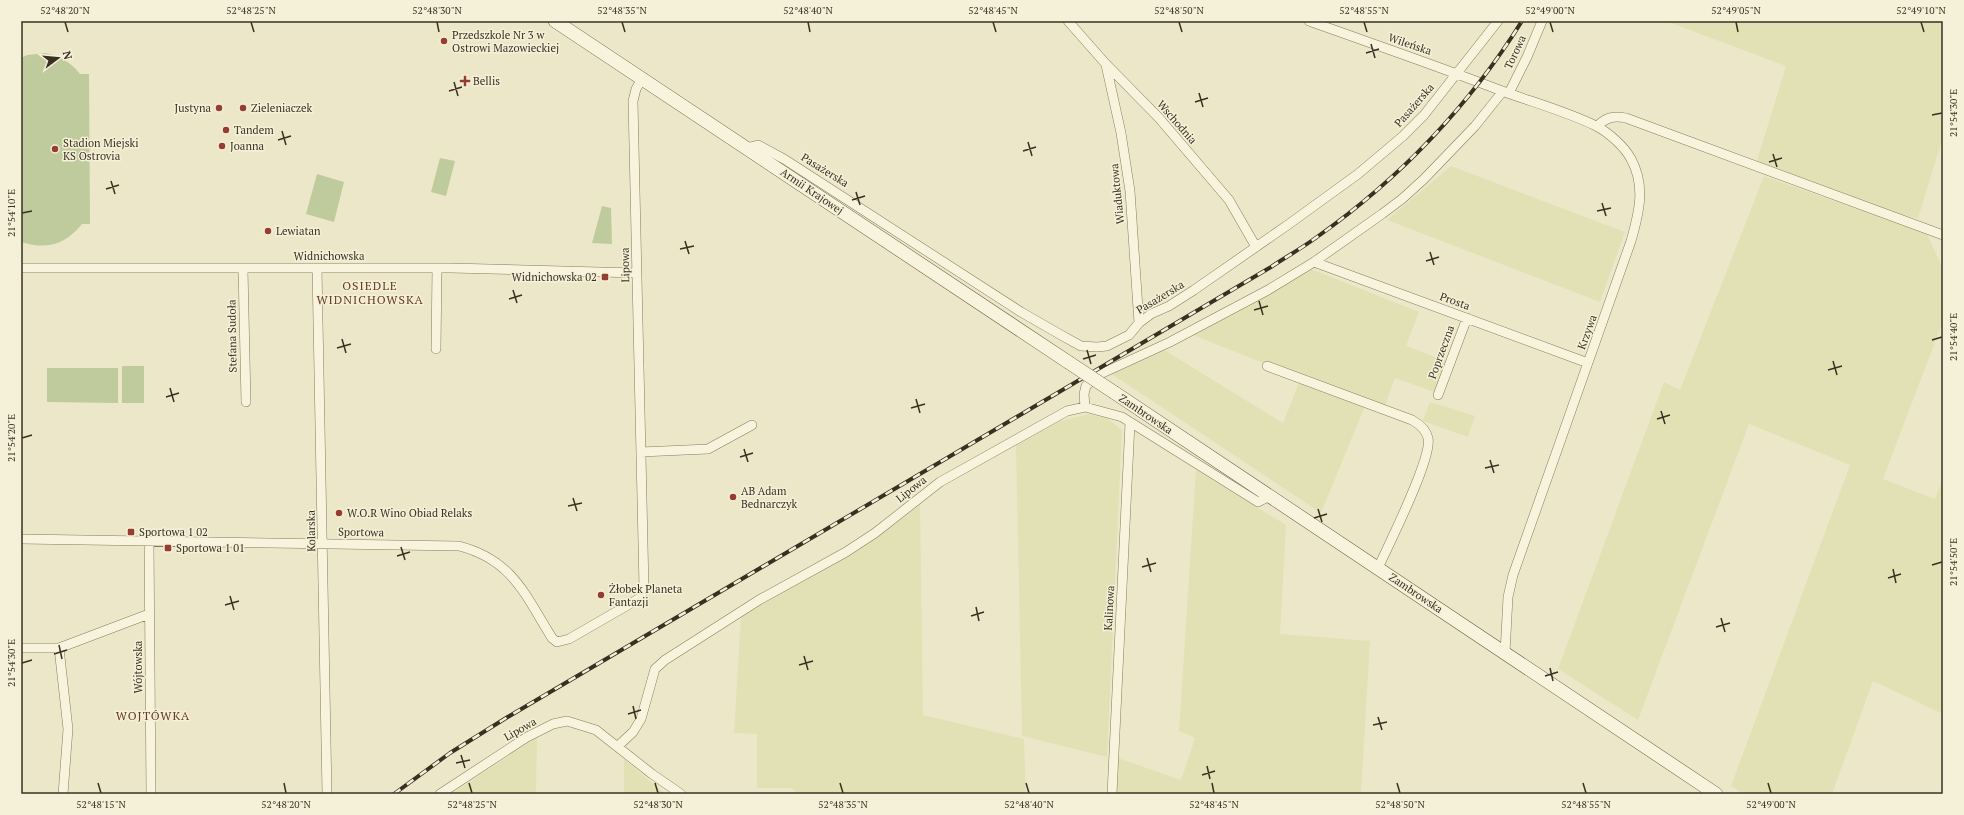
<svg xmlns="http://www.w3.org/2000/svg" width="1964" height="815" viewBox="0 0 1964 815" font-family="'PT Serif',serif">
	<style>
		.farmland { fill: #e2e1b6 }
		.green { fill: #c0cb9d }
		.lines { fill: none; stroke-linecap: round; stroke-linejoin: round }
		.street-casing { stroke: #897a5e; stroke-width: 10 }
		.secondary-casing { stroke: #6b5b41; stroke-width: 14 }
		.street { stroke: #f8f3dc; stroke-width: 9 }
		.secondary { stroke: #f8f3dc; stroke-width: 13 }
		.rail-casing { stroke: #3a3021; stroke-width: 4 }
		.rail { stroke: #f5f0d8; stroke-width: 2.5; stroke-dasharray: 8; stroke-linecap: butt }
		.secondary-bridge-casing { stroke: #6b5b41; stroke-width: 14; stroke-linecap: butt }
		.secondary-bridge { stroke: #f8f3dc; stroke-width: 13 }
		.ticks { fill: none; stroke: #3a3021; stroke-width: 1.5 }
		.poi-dot { fill: #953d31; stroke: #f5f0d8; stroke-width: 1.5 }
		.labels { text-anchor: middle; dominant-baseline: central; stroke-width: 3; stroke-linejoin: round; paint-order: stroke }
		.poi-label { font-size: 11px; fill: #3a3021; stroke: #f5f0d8; text-anchor: start }
		.street-label { font-size: 11px; fill: #3a3021; stroke: #f5f0d8 }
		.neighbourhood-label { font-size: 12px; letter-spacing: 1px; fill: #653922; stroke: #f5f0d8 }
		.neatline { fill: none; stroke: #3a3021; stroke-width: 1.5 }
		.ticks-label { font-size: 10px; text-anchor: middle; fill: #3a3021 }
	</style>
	<rect width="100%" height="100%" fill="#ede7c9"/>
	<!-- farmland -->
	<path class="farmland" d="M1666,21H1943V137L1918,218L1892,213L1756,164L1786,66Z
		M1451,166L1625,232L1600,302L1387,220Z
		M1764,176L1927,234L1943,269V321L1883,479L1935,499L1943,478V714L1873,681L1832,794H1743L1731,786L1850,465L1749,424L1638,720L1558,669L1664,382L1680,390Z
		M1311,269L1419,312L1406,346L1446,361L1434,392L1395,378L1385,406L1423,420L1430,402L1475,416L1468,437L1367,401L1321,513L1110,373L1161,348L1283,423L1301,378L1190,334Z
		M1089,414L1108,419L1122,430L1107,757L1022,736L1016,446L1060,421Z
		M1196,470L1286,525L1280,634L1370,641L1361,794H1116L1118,758L1181,780L1195,738L1179,731Z
		M920,503L923,715L1024,739L1026,794H798L791,788H757V734L734,733L741,616L869,543Z
		M537,737L536,794H451Z
		M624,759L665,794H624Z"/>
	<!-- green -->
	<path class="green" d="M46,53C61,57 71,62 80,74H89L90,224H82C65,245 47,250 21,242V58L27,55Z
		M440,158L455,161L446,196L431,192Z
		M317,174L344,182L334,222L306,214Z
		M602,206L611,208L612,244L592,243Z
		M122,366H144V403H122Z
		M47,368H118V403L47,402Z"/>
	<g class="lines">
		<defs>
			<path id="street" d="M1068,21L1105,63L1159,118L1229,200L1256,247
				M1309,21C1373,44 1438,66 1502,91C1532,102 1568,112 1596,126C1608,132 1625,147 1631,159C1646,186 1639,213 1631,241L1513,575L1508,597L1505,653
				M1106,65L1121,133L1130,191L1139,323
				M1509,93L1527,57L1542,21
				M1597,126C1606,118 1613,115 1626,118L1943,235
				M746,148L758,145L784,159L1021,312L1061,335L1081,346L1097,347L1107,346L1129,335L1139,323L1151,314L1169,306L1194,290L1289,224L1358,174L1403,136L1424,115L1498,21
				M1314,262L1588,363
				M21,268H451L637,273
				M317,268L327,794
				M243,269L246,402
				M436,349L437,268
				M1267,366L1412,420C1419,424 1426,429 1428,438C1433,457 1388,546 1378,568
				M1438,395L1467,318
				M1085,407L1084,394L1086,386L1096,376L1170,342L1268,290L1314,262L1382,214L1402,199L1424,179L1475,126L1503,91
				M641,452L708,449L752,425
				M21,539L459,546C513,560 525,595 552,638L557,642L569,639L640,598L644,588L633,101L636,89L642,79
				M149,541L151,794
				M21,648H59L149,614
				M59,648L68,729L63,794
				M618,746L633,732L641,719L655,669L665,660L759,600L846,552L875,533L940,482L1067,411L1085,407L1122,417L1258,502L1270,496
				M440,794L527,737L553,724L567,721L596,730L652,774L681,794
				M1112,794L1130,423"/>
			<path id="secondary" d="M555,21L1068,362
				M1115,393L1716,794"/>
		</defs>
		<!-- street casing -->
		<use href="#street" class="street-casing"/>
		<!-- secondary casing -->
		<use href="#secondary" class="secondary-casing"/>
		<!-- street -->
		<use href="#street" class="street"/>
		<!-- secondary -->
		<use href="#secondary" class="secondary"/>
		<defs>
			<path id="rail" d="M394,794L450,753L506,718L1271,267C1286,257 1302,248 1317,237C1399,179 1469,106 1522,21"/>
		</defs>
		<!-- rail casing -->
		<use href="#rail" class="rail-casing"/>
		<!-- rail -->
		<use href="#rail" class="rail"/>
		<defs>
			<path id="secondary-bridge" d="M1068,362L1115,393"/>
		</defs>
		<!-- secondary-bridge casing -->
		<use href="#secondary-bridge" class="secondary-bridge-casing"/>
		<!-- secondary-bridge -->
		<use href="#secondary-bridge" class="secondary-bridge"/>
	</g>
	<!-- ticks -->
	<path class="ticks" d="M65,22L68,32M251,22L254,32M437,22L439,32M622,22L625,32M808,22L810,32M993,22L996,32M1179,22L1182,32M1364,22L1367,32M1550,22L1553,32M1736,22L1738,32M1921,22L1924,32M1371,44L1375,58M1366,53L1379,49M454,82L458,96M449,91L462,87M1199,93L1203,107M1195,102L1208,98M1932,115L1942,113M282,131L286,145M278,140L291,136M1028,142L1032,156M1023,151L1036,147M1773,154L1777,167M1769,162L1782,158M111,181L115,194M106,189L119,185M856,192L860,205M852,200L865,196M1602,203L1606,216M1597,211L1611,208M22,213L32,211M685,241L689,254M680,249L694,246M1430,252L1434,265M1426,261L1439,257M513,290L517,303M509,299L522,295M1259,301L1263,315M1254,310L1268,306M342,339L346,353M1932,340L1942,337M337,348L351,344M1087,350L1091,364M1083,359L1096,355M1833,361L1837,375M1828,370L1842,366M170,388L174,402M166,397L179,393M916,399L920,413M911,408L925,404M1661,411L1665,424M1657,419L1670,415M22,438L32,435M744,449L748,462M740,457L753,453M1490,460L1494,473M1485,468L1499,465M573,498L577,511M568,506L582,503M1318,509L1322,522M1314,518L1327,514M401,547L405,560M397,556L410,552M1147,558L1151,572M1932,565L1942,562M1142,567L1156,563M1893,569L1896,583M1888,578L1901,574M230,596L234,610M225,605L239,601M976,607L979,621M971,616L984,612M1721,618L1725,632M1716,627L1730,623M59,645L62,659M54,654L67,650M804,656L808,670M22,663L32,660M799,665L813,661M1550,668L1553,681M1545,676L1558,672M633,706L636,719M628,714L641,710M1378,717L1382,730M1373,725L1387,722M461,755L465,768M456,763L470,760M1207,766L1210,779M1202,775L1215,771M98,783L101,793M284,783L286,793M469,783L472,793M655,783L658,793M840,783L843,793M1026,783L1029,793M1212,783L1214,793M1397,783L1400,793M1583,783L1586,793M1768,783L1771,793"/>
	<!-- markers -->
	<g class="poi-dot">
		<circle cx="444" cy="41" r="4"/>
		<path d="M463 75h4v4h4v4h-4v4h-4v-4h-4v-4h4z"/>
		<circle cx="219" cy="108" r="4"/>
		<circle cx="243" cy="108" r="4"/>
		<circle cx="226" cy="130" r="4"/>
		<circle cx="222" cy="146" r="4"/>
		<circle cx="55" cy="149" r="4"/>
		<circle cx="268" cy="231" r="4"/>
		<rect x="601" y="273" width="8" height="8" rx="2"/>
		<circle cx="733" cy="497" r="4"/>
		<circle cx="339" cy="513" r="4"/>
		<rect x="127" y="528" width="8" height="8" rx="2"/>
		<rect x="164" y="544" width="8" height="8" rx="2"/>
		<circle cx="601" cy="595" r="4"/>
	</g>
	<g class="labels">
		<!-- poi labels -->
		<g class="poi-label">
			<text x="452" y="35">Przedszkole Nr 3 w<tspan x="452" dy="13">Ostrowi Mazowieckiej</tspan></text>
			<text x="473" y="81">Bellis</text>
			<text x="211" y="108" text-anchor="end">Justyna</text>
			<text x="251" y="108">Zieleniaczek</text>
			<text x="234" y="130">Tandem</text>
			<text x="63" y="143">Stadion Miejski<tspan x="63" dy="13">KS Ostrovia</tspan></text>
			<text x="230" y="146">Joanna</text>
			<text x="276" y="231">Lewiatan</text>
			<text x="597" y="277" text-anchor="end">Widnichowska 02</text>
			<text x="741" y="491">AB Adam<tspan x="741" dy="13">Bednarczyk</tspan></text>
			<text x="347" y="513">W.O.R Wino Obiad Relaks</text>
			<text x="139" y="532">Sportowa 1 02</text>
			<text x="176" y="548">Sportowa 1 01</text>
			<text x="609" y="589">Żłobek Planeta<tspan x="609" dy="13">Fantazji</tspan></text>
		</g>
		<!-- street labels -->
		<g class="street-label">
			<text transform="translate(1410 44) rotate(19)">Wileńska</text>
			<text transform="translate(1515 52) rotate(-65)">Torowa</text>
			<text transform="translate(1414 105) rotate(-49)">Pasażerska</text>
			<text transform="translate(1177 122) rotate(49)">Wschodnia</text>
			<text transform="translate(825 170) rotate(32)">Pasażerska</text>
			<text transform="translate(812 191) rotate(34)">Armii Krajowej</text>
			<text transform="translate(1117 194) rotate(-96)">Wiaduktowa</text>
			<text x="329" y="256">Widnichowska</text>
			<text transform="translate(625 265) rotate(-91)">Lipowa</text>
			<text transform="translate(1160 297) rotate(-31)">Pasażerska</text>
			<text transform="translate(1455 301) rotate(20)">Prosta</text>
			<text transform="translate(1587 332) rotate(-70)">Krzywa</text>
			<text transform="translate(232 336) rotate(-91)">Stefana Sudoła</text>
			<text transform="translate(1441 352) rotate(-70)">Poprzeczna</text>
			<text transform="translate(1146 414) rotate(34)">Zambrowska</text>
			<text transform="translate(911 489) rotate(-38)">Lipowa</text>
			<text transform="translate(311 531) rotate(-91)">Kolarska</text>
			<text transform="translate(361 532) rotate(1)">Sportowa</text>
			<text transform="translate(1416 593) rotate(34)">Zambrowska</text>
			<text transform="translate(1109 608) rotate(-87)">Kalinowa</text>
			<text transform="translate(138 667) rotate(-90)">Wójtowska</text>
			<text transform="translate(520 729) rotate(-30)">Lipowa</text>
		</g>
		<!-- neighbourhood labels -->
		<g class="neighbourhood-label">
			<text x="370" y="285">OSIEDLE<tspan x="370" dy="14">WIDNICHOWSKA</tspan></text>
			<text x="153" y="715">WOJTÓWKA</text>
		</g>
	</g>
	<!-- border -->
	<rect width="1964" height="815" fill="none" stroke="#f5f0d8" stroke-width="44"/>
	<!-- north arrow -->
	<g transform="translate(58 58) rotate(74)" stroke="#f5f0d8" stroke-width="3" paint-order="stroke">
	<path d="M0-3L7 15L0 10L-7 15Z" fill="#3a3021"/>
	<text y="-6" font-size="11" font-weight="bold" text-anchor="middle" fill="#3a3021">N</text>
	</g>
	<rect x="22" y="22" width="1920" height="771" class="neatline"/>
	<g class="ticks-label">
		<text x="65" y="14">52°48'20"N</text>
		<text x="251" y="14">52°48'25"N</text>
		<text x="437" y="14">52°48'30"N</text>
		<text x="622" y="14">52°48'35"N</text>
		<text x="808" y="14">52°48'40"N</text>
		<text x="993" y="14">52°48'45"N</text>
		<text x="1179" y="14">52°48'50"N</text>
		<text x="1364" y="14">52°48'55"N</text>
		<text x="1550" y="14">52°49'00"N</text>
		<text x="1736" y="14">52°49'05"N</text>
		<text x="1921" y="14">52°49'10"N</text>
		<text transform="translate(1953 113) rotate(-90)" y="4">21°54'30"E</text>
		<text transform="translate(11 213) rotate(-90)" y="4">21°54'10"E</text>
		<text transform="translate(1953 337) rotate(-90)" y="4">21°54'40"E</text>
		<text transform="translate(11 438) rotate(-90)" y="4">21°54'20"E</text>
		<text transform="translate(1953 562) rotate(-90)" y="4">21°54'50"E</text>
		<text transform="translate(11 663) rotate(-90)" y="4">21°54'30"E</text>
		<text x="101" y="808">52°48'15"N</text>
		<text x="286" y="808">52°48'20"N</text>
		<text x="472" y="808">52°48'25"N</text>
		<text x="658" y="808">52°48'30"N</text>
		<text x="843" y="808">52°48'35"N</text>
		<text x="1029" y="808">52°48'40"N</text>
		<text x="1214" y="808">52°48'45"N</text>
		<text x="1400" y="808">52°48'50"N</text>
		<text x="1586" y="808">52°48'55"N</text>
		<text x="1771" y="808">52°49'00"N</text>
	</g>
</svg>
